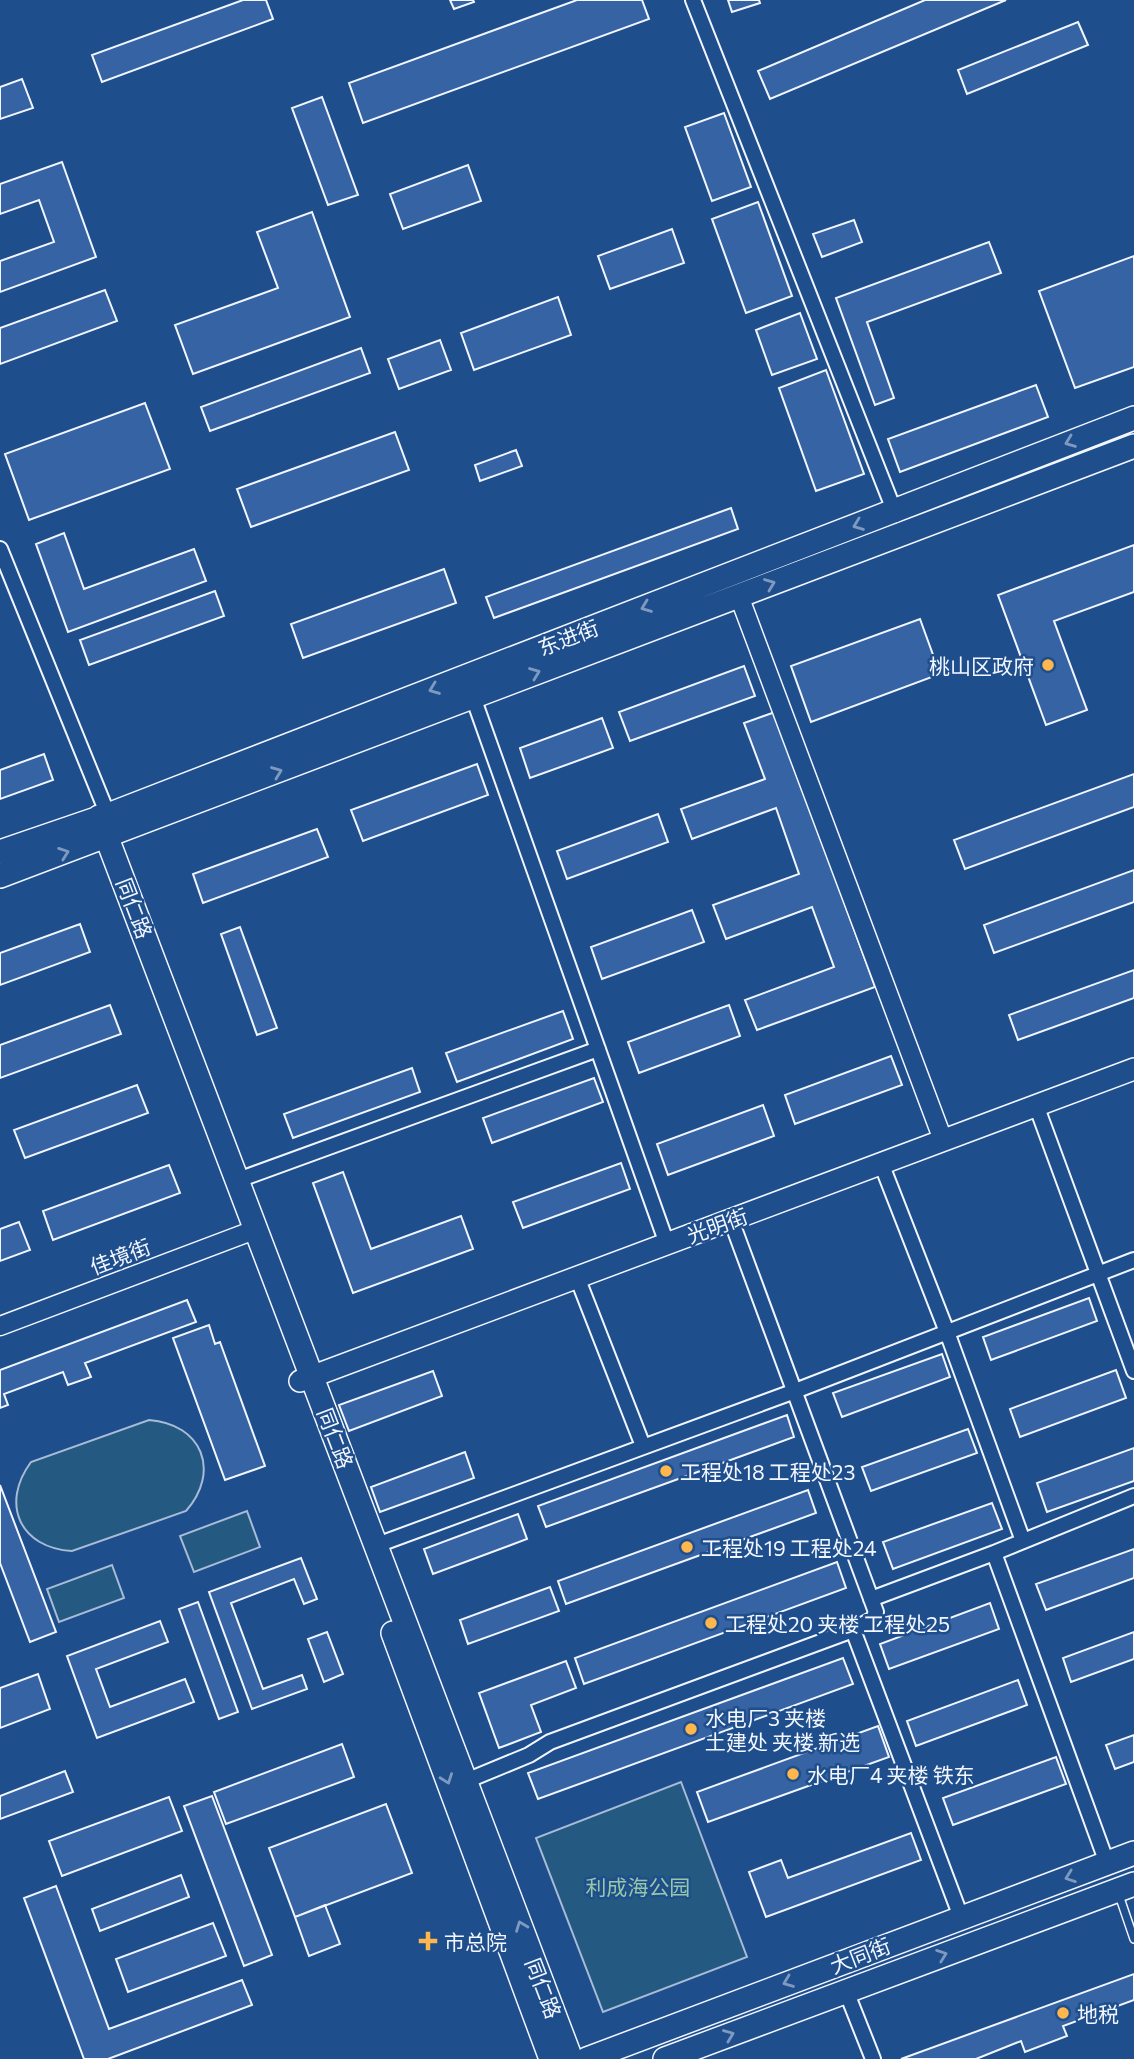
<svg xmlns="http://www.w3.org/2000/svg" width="1134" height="2059" viewBox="0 0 1134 2059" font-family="Commissioner,'Noto Sans SC',sans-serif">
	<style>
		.green { fill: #245a82; stroke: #a8bbd7; stroke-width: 2 }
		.building { fill: #3563a3; stroke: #f2f6ff; stroke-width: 2 }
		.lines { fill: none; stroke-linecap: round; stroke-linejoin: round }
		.service-casing { stroke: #f2f6ff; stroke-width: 10 }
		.minor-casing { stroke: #f2f6ff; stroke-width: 18 }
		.tertiary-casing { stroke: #f2f6ff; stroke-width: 21 }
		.secondary-casing { stroke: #f2f6ff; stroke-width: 24 }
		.primary-casing { stroke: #f2f6ff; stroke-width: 26 }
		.service { stroke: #1f4e8c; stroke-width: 7 }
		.minor { stroke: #1f4e8c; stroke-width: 14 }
		.tertiary { stroke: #1f4e8c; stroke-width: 18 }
		.secondary { stroke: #1f4e8c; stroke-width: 21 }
		.primary { stroke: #1f4e8c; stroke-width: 23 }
		.oneway { stroke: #7e9ac0 }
		.poi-dot { fill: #ffb74d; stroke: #1f4e8c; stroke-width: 2.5 }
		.labels { text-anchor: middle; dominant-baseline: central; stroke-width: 5; stroke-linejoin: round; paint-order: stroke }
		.street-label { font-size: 21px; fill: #f2f6ff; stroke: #1f4e8c }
		.poi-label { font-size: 21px; fill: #f2f6ff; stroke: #1f4e8c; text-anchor: start }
		.park-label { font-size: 21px; fill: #97c8a6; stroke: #1f4e8c }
	</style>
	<rect width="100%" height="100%" fill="#1f4e8c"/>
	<!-- green -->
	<path class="green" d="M149,1420C202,1424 221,1471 186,1511L72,1551C20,1548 0,1504 31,1462Z
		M247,1511L260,1547L194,1572L180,1536Z
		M112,1565L124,1598L59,1622L47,1589Z
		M681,1782L747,1957L603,2012L536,1838Z"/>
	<!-- building -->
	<path class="building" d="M243,0H266L273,19L102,82L92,55Z
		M450,0H473L474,2L454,9Z
		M577,0H642L649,19L363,123L349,83Z
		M728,0H759L760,3L732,12Z
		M925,0H1006L770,99L758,71Z
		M1078,22L1088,45L967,94L958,70Z
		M22,79L33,108L0,119V87Z
		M322,97L358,195L328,205L292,108Z
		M724,113L751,187L712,201L685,127Z
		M62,162L96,257L0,292V261L54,242L39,200L0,214V184Z
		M468,165L481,201L403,229L390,194Z
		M758,202L792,296L746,313L712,219Z
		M312,212L350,317L193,374L175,325L278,288L257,232Z
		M854,220L862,242L822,257L813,234Z
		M672,229L684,263L610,289L598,256Z
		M989,242L1001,273L867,322L894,398L875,405L836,298Z
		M1134,256V367L1075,388L1039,291Z
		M105,290L117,321L0,364V328Z
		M558,297L571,335L474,370L461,333Z
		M800,313L817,359L772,375L756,330Z
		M440,340L451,370L399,389L388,359Z
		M361,348L370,373L210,431L201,407Z
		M826,370L864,474L816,491L779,388Z
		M1036,385L1048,417L900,472L888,439Z
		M145,403L170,469L29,520L5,454Z
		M395,432L409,470L251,527L237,489Z
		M516,450L522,466L480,481L475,465Z
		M731,508L738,529L494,618L486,597Z
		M64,533L84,589L194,549L206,581L68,632L36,544Z
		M1134,545V592L1054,621L1087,710L1046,725L998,595Z
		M444,569L456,603L303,658L291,624Z
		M215,591L224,616L89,665L80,640Z
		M920,619L940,674L811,722L791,666Z
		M744,666L755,696L630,741L619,712Z
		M775,712L875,987L757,1030L745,1000L834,967L812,907L726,939L713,905L799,874L776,808L692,839L681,809L765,779L744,723Z
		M602,718L613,748L530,778L520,748Z
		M44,754L53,780L0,799V770Z
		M477,764L488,795L363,841L351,810Z
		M1134,774V807L965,869L954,840Z
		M658,814L668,842L567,879L557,851Z
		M317,829L328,857L203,903L193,874Z
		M1134,870V902L994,953L984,925Z
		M692,910L704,942L602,979L591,947Z
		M80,924L90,952L0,985V953Z
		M240,927L277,1028L257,1035L221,934Z
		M1134,970V998L1018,1040L1009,1015Z
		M110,1005L121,1034L0,1078V1045Z
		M729,1005L740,1036L639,1073L628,1042Z
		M563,1011L573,1039L457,1082L446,1053Z
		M891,1056L902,1085L795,1124L785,1095Z
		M412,1068L420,1092L293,1138L284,1114Z
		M594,1078L603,1102L492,1143L483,1118Z
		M137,1085L148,1113L25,1158L14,1130Z
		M763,1105L774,1136L668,1175L657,1144Z
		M621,1163L630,1189L523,1228L513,1202Z
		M169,1165L180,1193L53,1240L43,1211Z
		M343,1172L371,1249L461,1216L473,1249L353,1293L313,1183Z
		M19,1222L30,1250L0,1261V1229Z
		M1089,1298L1097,1321L991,1360L983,1337Z
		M187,1300L196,1322L85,1363L91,1377L68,1385L63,1372L4,1394L8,1405L0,1408V1370Z
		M209,1325L215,1344L220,1342L265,1466L225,1480L173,1338Z
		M942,1354L950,1377L842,1417L833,1393Z
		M1116,1370L1126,1398L1020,1437L1010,1409Z
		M433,1371L442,1396L349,1431L339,1405Z
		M787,1415L794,1437L546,1527L538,1506Z
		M968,1429L977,1453L871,1491L862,1467Z
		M1134,1448V1481L1047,1512L1037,1483Z
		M465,1452L474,1478L380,1512L371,1487Z
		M0,1485L56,1632L30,1642L0,1563Z
		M808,1490L816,1513L566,1604L558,1581Z
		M992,1503L1002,1529L893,1569L883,1542Z
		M518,1514L527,1539L433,1574L424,1549Z
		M1134,1549V1578L1046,1610L1036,1584Z
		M301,1558L317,1599L304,1604L294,1579L231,1603L263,1689L302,1675L307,1689L252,1709L209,1592Z
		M837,1562L846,1588L584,1684L575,1658Z
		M550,1587L559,1611L468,1644L460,1620Z
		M198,1602L238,1712L219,1719L179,1609Z
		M990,1603L999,1629L889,1669L880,1644Z
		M160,1621L168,1642L96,1669L110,1707L185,1679L194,1702L97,1738L67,1656Z
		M327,1632L343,1674L324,1682L308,1639Z
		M1134,1632V1659L1071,1682L1063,1658Z
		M843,1658L853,1684L538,1799L528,1773Z
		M566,1661L576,1688L531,1705L541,1732L499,1748L479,1693Z
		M38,1674L50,1709L0,1728V1688Z
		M1018,1680L1027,1705L916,1746L907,1721Z
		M878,1726L889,1757L708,1822L697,1792Z
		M1134,1735V1762L1115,1769L1106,1745Z
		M342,1744L354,1777L226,1824L214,1792Z
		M1056,1757L1066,1784L953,1825L943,1798Z
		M65,1771L73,1792L0,1819V1796Z
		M212,1796L272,1955L244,1966L184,1806Z
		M169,1797L182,1831L62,1876L49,1841Z
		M386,1804L412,1873L295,1917L269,1848Z
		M911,1833L921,1860L766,1917L749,1872L781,1860L788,1878Z
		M181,1875L189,1897L100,1931L92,1909Z
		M56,1886L109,2029L242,1980L252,2005L108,2059H84L24,1898Z
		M325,1905L340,1944L309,1956L295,1917Z
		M213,1923L226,1956L128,1992L116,1959Z
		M1134,1974V2000L1063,2026L1067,2036L1025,2052L1021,2041L976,2059H901Z"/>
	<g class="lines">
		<defs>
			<path id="service" d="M1119,1895L1134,1939"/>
			<path id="minor" d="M693,0L896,515
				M0,549L108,815
				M473,697L667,1244
				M1036,1105L1134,1371
				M881,1163L947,1332L1023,1541
				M238,1180L598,1049
				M577,1277L643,1446
				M377,1545L795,1391L1134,1260
				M994,1553L1107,1863
				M871,1599L994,1553L1134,1496
				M853,1630L961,1917
				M466,1781L529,1755L550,1742L853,1630L873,1619L876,1612L731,1220
				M846,1991L873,2059"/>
			<path id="tertiary" d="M739,596L943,1140
				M0,1326L257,1229"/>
			<path id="secondary" d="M300,1381L1134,1069"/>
			<path id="primary" d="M99,817L571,2059
				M0,852L108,815L1134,418
				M0,876L1134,446
				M393,1633L551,2059
				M587,2059L1134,1853
				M665,2059L1134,1884"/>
		</defs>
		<!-- service casing -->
		<use href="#service" class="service-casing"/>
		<!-- minor casing -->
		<use href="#minor" class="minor-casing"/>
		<!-- tertiary casing -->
		<use href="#tertiary" class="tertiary-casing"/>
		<!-- secondary casing -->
		<use href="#secondary" class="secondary-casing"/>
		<!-- primary casing -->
		<use href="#primary" class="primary-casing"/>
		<!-- service -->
		<use href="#service" class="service"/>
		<!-- minor -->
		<use href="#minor" class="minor"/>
		<!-- tertiary -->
		<use href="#tertiary" class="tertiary"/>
		<!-- secondary -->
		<use href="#secondary" class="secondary"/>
		<!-- primary -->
		<use href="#primary" class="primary"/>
	</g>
	<!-- one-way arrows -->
	<defs><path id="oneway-chevron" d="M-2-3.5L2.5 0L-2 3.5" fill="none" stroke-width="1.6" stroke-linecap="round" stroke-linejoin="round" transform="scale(1.75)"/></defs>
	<g class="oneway">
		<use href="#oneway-chevron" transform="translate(1070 442) rotate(159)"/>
		<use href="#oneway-chevron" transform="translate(858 525) rotate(159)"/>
		<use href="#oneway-chevron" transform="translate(770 584) rotate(-21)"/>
		<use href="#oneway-chevron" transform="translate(646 607) rotate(159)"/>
		<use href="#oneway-chevron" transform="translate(535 673) rotate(-21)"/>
		<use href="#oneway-chevron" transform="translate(434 689) rotate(159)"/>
		<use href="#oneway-chevron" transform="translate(277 772) rotate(-21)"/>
		<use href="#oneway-chevron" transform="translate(64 853) rotate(-20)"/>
		<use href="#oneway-chevron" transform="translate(447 1779) rotate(70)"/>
		<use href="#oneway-chevron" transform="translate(1070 1877) rotate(160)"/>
		<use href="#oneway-chevron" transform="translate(521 1926) rotate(-111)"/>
		<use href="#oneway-chevron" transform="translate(942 1955) rotate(-20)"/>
		<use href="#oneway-chevron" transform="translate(788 1982) rotate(159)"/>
		<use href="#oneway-chevron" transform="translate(729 2035) rotate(-21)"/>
	</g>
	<!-- markers -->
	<g class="poi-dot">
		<circle cx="1048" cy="665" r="7"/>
		<circle cx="666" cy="1471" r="7"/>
		<circle cx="687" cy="1547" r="7"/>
		<circle cx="711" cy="1623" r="7"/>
		<circle cx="691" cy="1729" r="7"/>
		<circle cx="793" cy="1774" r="7"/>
		<path d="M424.5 1930.5h7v7h7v7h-7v7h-7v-7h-7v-7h7z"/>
		<circle cx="1063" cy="2013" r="7"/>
	</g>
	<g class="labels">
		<!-- street labels -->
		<g class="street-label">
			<text transform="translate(568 637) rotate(-21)">东进街</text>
			<text transform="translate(135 908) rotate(69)">同仁路</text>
			<text transform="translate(717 1225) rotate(-20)">光明街</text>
			<text transform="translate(120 1256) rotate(-21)">佳境街</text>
			<text transform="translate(336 1438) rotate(69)">同仁路</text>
			<text transform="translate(860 1955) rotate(-21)">大同街</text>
			<text transform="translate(544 1988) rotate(69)">同仁路</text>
		</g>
		<!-- poi labels -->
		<g class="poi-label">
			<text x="1034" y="665" text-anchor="end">桃山区政府</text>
			<text x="680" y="1471">工程处18 工程处23</text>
			<text x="701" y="1547">工程处19 工程处24</text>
			<text x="725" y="1623">工程处20 夹楼 工程处25</text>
			<text x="705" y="1717">水电厂3 夹楼<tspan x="705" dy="24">土建处 夹楼 新选</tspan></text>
			<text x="807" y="1774">水电厂4 夹楼 铁东</text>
			<text x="444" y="1941">市总院</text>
			<text x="1077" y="2013">地税</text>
		</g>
		<!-- park labels -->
		<g class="park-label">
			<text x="638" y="1886">利成海公园</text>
		</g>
	</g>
</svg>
